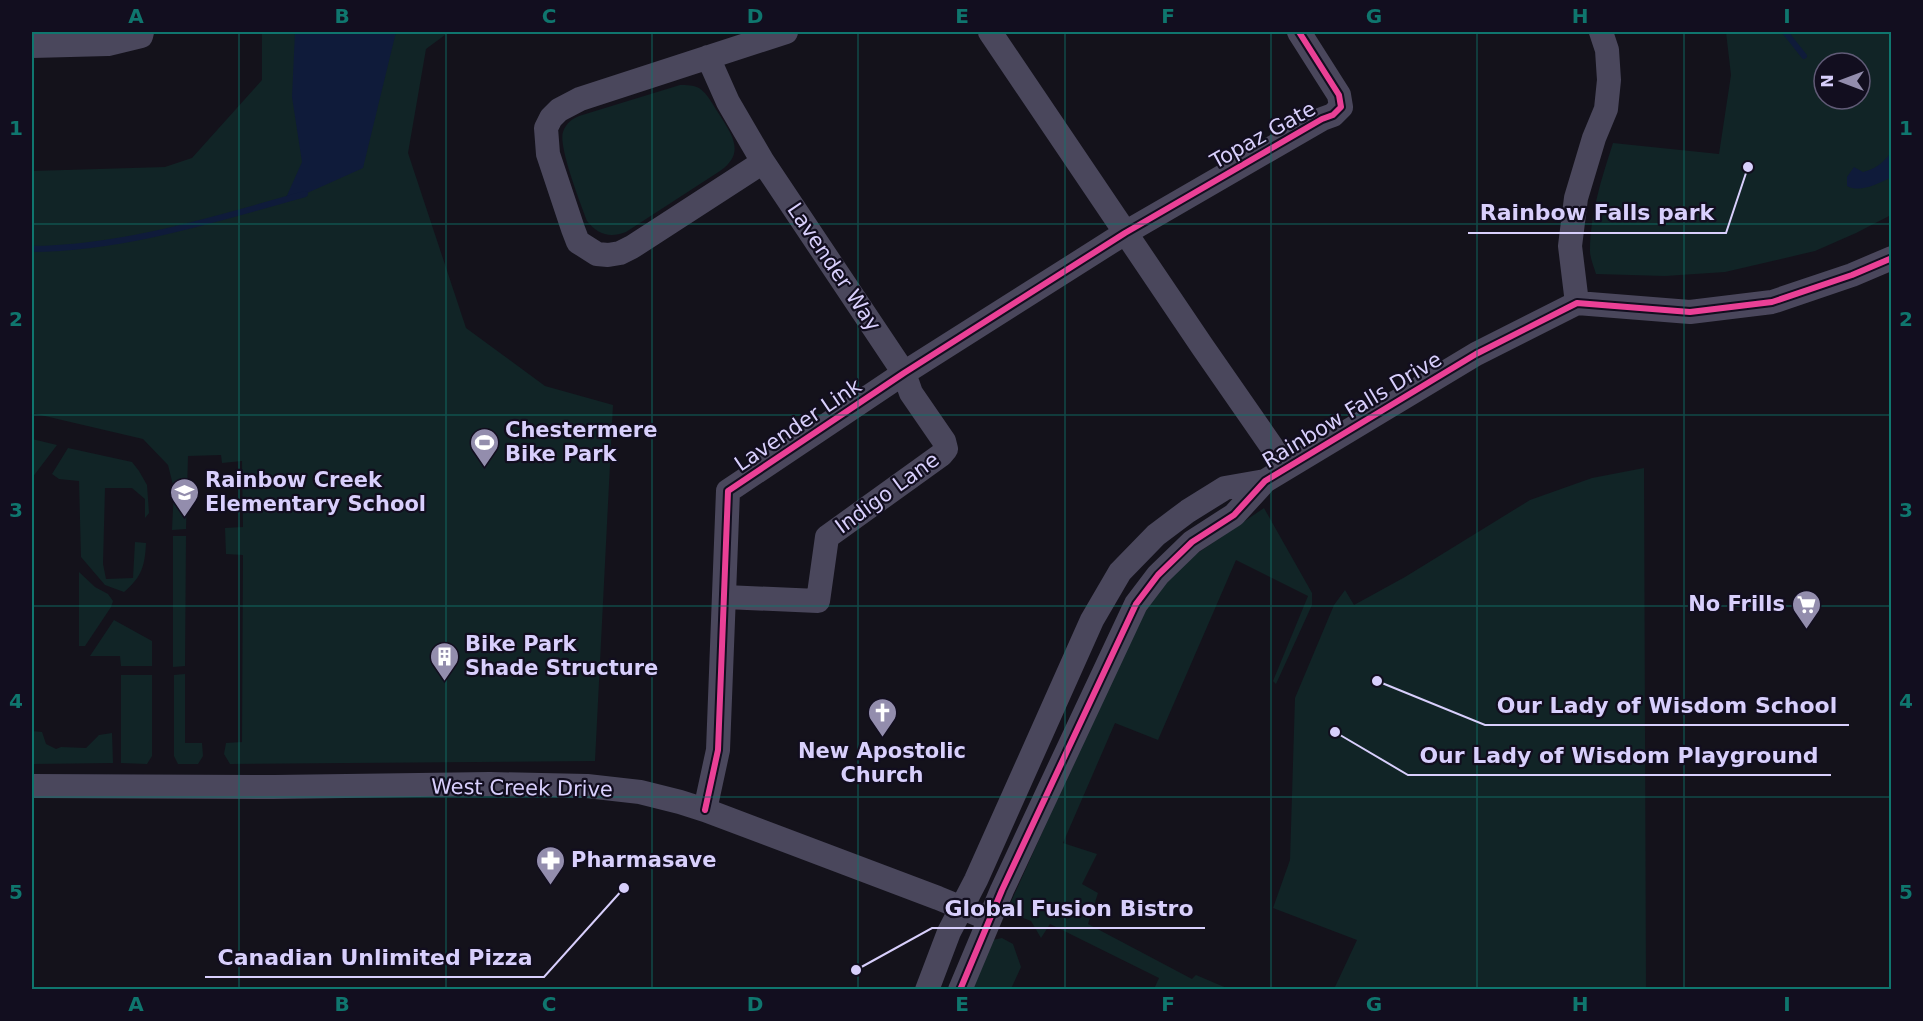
<svg xmlns="http://www.w3.org/2000/svg" width="1923" height="1021" viewBox="0 0 1923 1021" font-family="'DejaVu Sans',sans-serif">
	<style>
		.green { fill: #112426; fill-rule: evenodd }
		.water { fill: #0f1b3a }
		.lines { fill: none; stroke-linecap: round; stroke-linejoin: round }
		.stream { stroke: #0f1b3a; stroke-width: 6 }
		.street { stroke: #4a475c; stroke-width: 24 }
		.cycleway-casing { stroke: #120e1f; stroke-width: 10 }
		.cycleway { stroke: #ea4096; stroke-width: 6 }
		.grid { fill: none; stroke: #0f766e; stroke-width: 1.5; stroke-opacity: 0.55 }
		.labels { text-anchor: middle; dominant-baseline: central; stroke-width: 4.5; stroke-linejoin: round; paint-order: stroke }
		.street-label { font-size: 21px; fill: #d8cffc; stroke: #120e1f }
		.poi-label { font-size: 21px; font-weight: bold; fill: #d8cffc; stroke: #120e1f; text-anchor: start }
		.leader { fill: none; stroke: #d8cffc; stroke-width: 2 }
		.callout-dot { fill: #d8cffc; stroke: #120e1f; stroke-width: 2 }
		.callout-label { font-size: 22px; text-anchor: middle; font-weight: bold; fill: #d8cffc; stroke: #120e1f; stroke-width: 4.5; stroke-linejoin: round; paint-order: stroke }
		.neatline { fill: none; stroke: #0f766e; stroke-width: 2 }
		.grid-label { font-size: 20px; text-anchor: middle; font-weight: bold; fill: #0f766e }
	</style>
	<rect width="100%" height="100%" fill="#14121b"/>
	<!-- green -->
	<path class="green" d="M262,32H449L426,49L408,153L466,328L545,386L613,405L595,761L230,764L224,754L226,743L242,742L243,555L226,554L225,528L243,527L242,461L222,463L221,455L188,456L186,529L172,530L174,489L168,465L143,439L32,413V171L165,167L192,158L262,80Z
		M1726,32H1891V215L1856,233L1815,251L1725,272L1665,276L1596,274C1594,267 1590,258 1590,251C1590,214 1602,177 1613,143L1719,154L1731,75ZM1824,63H1860V99H1824Z
		M680,85C687,85 693,85 699,88C708,94 713,105 719,114C732,135 746,153 720,171L626,232C610,238 598,235 587,221C581,205 558,146 563,132C566,123 572,119 579,116Z
		M32,439L57,445L32,478Z
		M68,448L132,462L139,471L147,485L149,513L145,518V499L132,488H105L103,564L106,579L133,578L135,542L146,543C145,565 142,577 124,592L105,585L81,557L79,481L59,479L52,474Z
		M1644,468L1646,989H1334L1357,940L1273,908L1290,860L1295,698L1334,605L1345,590L1354,605L1405,577L1530,500L1592,478Z
		M1264,508L1312,593V605L1276,684L1273,681L1308,596L1236,560L1158,740L1115,723L1063,843L1097,854L1082,884L1098,893L1088,924L1192,979L1196,975L1229,989H1154L1159,978L1050,924L1041,938L1031,921L1018,916L1010,904L1139,617L1165,581L1196,554Z
		M173,536H186L185,666L173,667Z
		M79,572L95,587L108,594L113,601L111,607L85,646H79Z
		M114,620L152,641V666H121L120,656H90Z
		M185,674V743H202L203,756L198,764H178L174,756V675Z
		M121,675H152V756L147,764L121,763Z
		M32,731L42,732L46,744L56,749L61,747L86,748L99,735L112,733L113,763L32,764Z
		M1002,938L1013,944L1021,967L1011,989L972,990L993,940Z"/>
	<!-- water -->
	<path class="water" d="M295,32H396L363,168L305,194L285,200L302,162L292,97Z
		M1891,152V176L1890,178C1877,184 1860,193 1847,186V177L1854,167L1863,172C1875,169 1884,163 1891,152Z"/>
	<g class="lines">
		<!-- stream -->
		<path class="stream" d="M1785,32L1804,56
			M32,249C125,248 215,219 305,194"/>
		<!-- street -->
		<path class="street" d="M990,32L1202,346L1286,467
			M32,46L108,44L141,36L142,32
			M708,57L728,102L763,162L904,373L911,393L944,441L946,449L941,455L827,537L818,601L725,597
			M763,162L632,247L620,253L608,255L597,254L578,242L573,229L548,154L546,128L551,118L559,110L580,99L786,32
			M1577,303L1570,246L1576,198L1594,138L1606,109L1609,80L1607,50L1601,32
			M32,786L274,787L490,784L587,786L640,792L680,802L705,810L938,898L989,919
			M705,810L718,750L728,491L904,373L1125,233L1322,119L1333,115L1341,107L1339,95L1299,32
			M927,990L949,932L976,880L1092,620L1120,572L1156,535L1188,511L1225,488L1265,481
			M960,990L1002,890L1136,604L1158,575L1192,542L1234,515L1265,481L1476,354L1577,303L1690,312L1772,302L1852,275L1892,258"/>
		<defs>
			<path id="cycleway" d="M705,810L718,750L728,491L904,373L1125,233L1322,119L1333,115L1341,107L1339,95L1299,32
				M960,990L1002,890L1136,604L1158,575L1192,542L1234,515L1265,481L1476,354L1577,303L1690,312L1772,302L1852,275L1892,258"/>
		</defs>
		<!-- cycleway casing -->
		<use href="#cycleway" class="cycleway-casing"/>
		<!-- cycleway -->
		<use href="#cycleway" class="cycleway"/>
	</g>
	<!-- grid -->
	<path class="grid" d="M239,32V990M446,32V990M652,32V990M858,32V990M1065,32V990M1271,32V990M1477,32V990M1684,32V990M32,224H1892M32,415H1892M32,606H1892M32,797H1892"/>
	<!-- icons -->
	<defs>
		<symbol id="stadium-pin" viewBox="-11 -11 22 30"><path d="M0 17L-7.5 6A9.5 9.5 0 1 1 7.5 6Z" fill="#938dad" stroke="#120e1f"/><path d="M0-5a6.5 5 0 1 0 0 10a6.5 5 0 1 0 0-10ZM-3.5-1.8h7v3.6h-7Z" fill="#fff"/></symbol>
		<symbol id="school-pin" viewBox="-11 -11 22 30"><path d="M0 17L-7.5 6A9.5 9.5 0 1 1 7.5 6Z" fill="#938dad" stroke="#120e1f"/><path d="M0-5L7-2L0 1L-7-2ZM-4 1L0 2.5L4 1V4Q0 6-4 4Z" fill="#fff"/></symbol>
		<symbol id="supermarket-pin" viewBox="-11 -11 22 30"><path d="M0 17L-7.5 6A9.5 9.5 0 1 1 7.5 6Z" fill="#938dad" stroke="#120e1f"/><path d="M-6-5.5h2.5l.6 2H6L4.5 2H-2.5L-4.4-4H-6ZM-1.5 3.2a1.3 1.3 0 1 0 .1 0ZM3 3.2a1.3 1.3 0 1 0 .1 0Z" fill="#fff"/></symbol>
		<symbol id="building-pin" viewBox="-11 -11 22 30"><path d="M0 17L-7.5 6A9.5 9.5 0 1 1 7.5 6Z" fill="#938dad" stroke="#120e1f"/><path d="M-4-6H4V6H1V3H-1V6H-4ZM-2.5-4.3h1.7v1.8h-1.7ZM.8-4.3h1.7v1.8H.8ZM-2.5-1h1.7V.8h-1.7ZM.8-1h1.7V.8H.8Z" fill="#fff"/></symbol>
		<symbol id="church-pin" viewBox="-11 -11 22 30"><path d="M0 17L-7.5 6A9.5 9.5 0 1 1 7.5 6Z" fill="#938dad" stroke="#120e1f"/><path d="M-1.2-6h2.4v3.5h3.3v2.4h-3.3V6h-2.4V-.1h-3.3v-2.4h3.3Z" fill="#fff"/></symbol>
		<symbol id="pharmacy-pin" viewBox="-11 -11 22 30"><path d="M0 17L-7.5 6A9.5 9.5 0 1 1 7.5 6Z" fill="#938dad" stroke="#120e1f"/><path d="M-2-6h4v4h4v4h-4v4h-4v-4h-4v-4h4Z" fill="#fff"/></symbol>
	</defs>
	<g fill-rule="evenodd">
		<use href="#stadium-pin" x="468" y="426" width="33" height="45"/>
		<use href="#school-pin" x="168" y="476" width="33" height="45"/>
		<use href="#supermarket-pin" x="1790" y="588" width="33" height="45"/>
		<use href="#building-pin" x="428" y="640" width="33" height="45"/>
		<use href="#church-pin" x="866" y="696" width="33" height="45"/>
		<use href="#pharmacy-pin" x="534" y="844" width="33" height="45"/>
	</g>
	<g class="labels">
		<!-- street labels -->
		<g class="street-label">
			<text transform="translate(1263 135) rotate(-29)">Topaz Gate</text>
			<text transform="translate(834 267) rotate(56)">Lavender Way</text>
			<text transform="translate(1352 410) rotate(-31)">Rainbow Falls Drive</text>
			<text transform="translate(798 425) rotate(-34)">Lavender Link</text>
			<text transform="translate(887 493) rotate(-36)">Indigo Lane</text>
			<text transform="translate(522 788) rotate(1)">West Creek Drive</text>
		</g>
		<!-- poi labels -->
		<g class="poi-label">
			<text x="505" y="430">Chestermere<tspan x="505" dy="24">Bike Park</tspan></text>
			<text x="205" y="480">Rainbow Creek<tspan x="205" dy="24">Elementary School</tspan></text>
			<text x="1785" y="604" text-anchor="end">No Frills</text>
			<text x="465" y="644">Bike Park<tspan x="465" dy="24">Shade Structure</tspan></text>
			<text x="882" y="751" text-anchor="middle">New Apostolic<tspan x="882" dy="24">Church</tspan></text>
			<text x="571" y="860">Pharmasave</text>
		</g>
	</g>
	<!-- callouts -->
	<path class="leader" d="M1748 167L1726 233H1468M1377 681L1485 725H1849M1335 732L1408 775H1831M856 970L932 928H1205M624 888L544 977H205"/>
	<g class="callout-dot">
		<circle cx="1748" cy="167" r="6"/>
		<circle cx="1377" cy="681" r="6"/>
		<circle cx="1335" cy="732" r="6"/>
		<circle cx="856" cy="970" r="6"/>
		<circle cx="624" cy="888" r="6"/>
	</g>
	<g class="callout-label">
		<text x="1597" y="220">Rainbow Falls park</text>
		<text x="1667" y="713">Our Lady of Wisdom School</text>
		<text x="1619" y="763">Our Lady of Wisdom Playground</text>
		<text x="1069" y="916">Global Fusion Bistro</text>
		<text x="375" y="965">Canadian Unlimited Pizza</text>
	</g>
	<!-- border -->
	<rect width="1923" height="1021" fill="none" stroke="#120e1f" stroke-width="66"/>
	<!-- north arrow -->
	<g transform="translate(1842 81) rotate(270)"><circle r="28" fill="#120e1f" stroke="#615b77" stroke-width="1.5"/>
	<path d="M0-4.5L10 22L0 15L-10 22Z" fill="#938dad"/>
	<text y="-9" font-size="16" font-weight="bold" text-anchor="middle" fill="#d8cffc">N</text>
	</g>
	<rect x="33" y="33" width="1857" height="955" class="neatline"/>
	<g class="grid-label">
		<text x="136" y="23">A</text>
		<text x="342" y="23">B</text>
		<text x="549" y="23">C</text>
		<text x="755" y="23">D</text>
		<text x="962" y="23">E</text>
		<text x="1168" y="23">F</text>
		<text x="1374" y="23">G</text>
		<text x="1580" y="23">H</text>
		<text x="1787" y="23">I</text>
		<text x="16" y="135">1</text>
		<text x="1906" y="135">1</text>
		<text x="16" y="326">2</text>
		<text x="1906" y="326">2</text>
		<text x="16" y="517">3</text>
		<text x="1906" y="517">3</text>
		<text x="16" y="708">4</text>
		<text x="1906" y="708">4</text>
		<text x="16" y="899">5</text>
		<text x="1906" y="899">5</text>
		<text x="136" y="1011">A</text>
		<text x="342" y="1011">B</text>
		<text x="549" y="1011">C</text>
		<text x="755" y="1011">D</text>
		<text x="962" y="1011">E</text>
		<text x="1168" y="1011">F</text>
		<text x="1374" y="1011">G</text>
		<text x="1580" y="1011">H</text>
		<text x="1787" y="1011">I</text>
	</g>
</svg>
